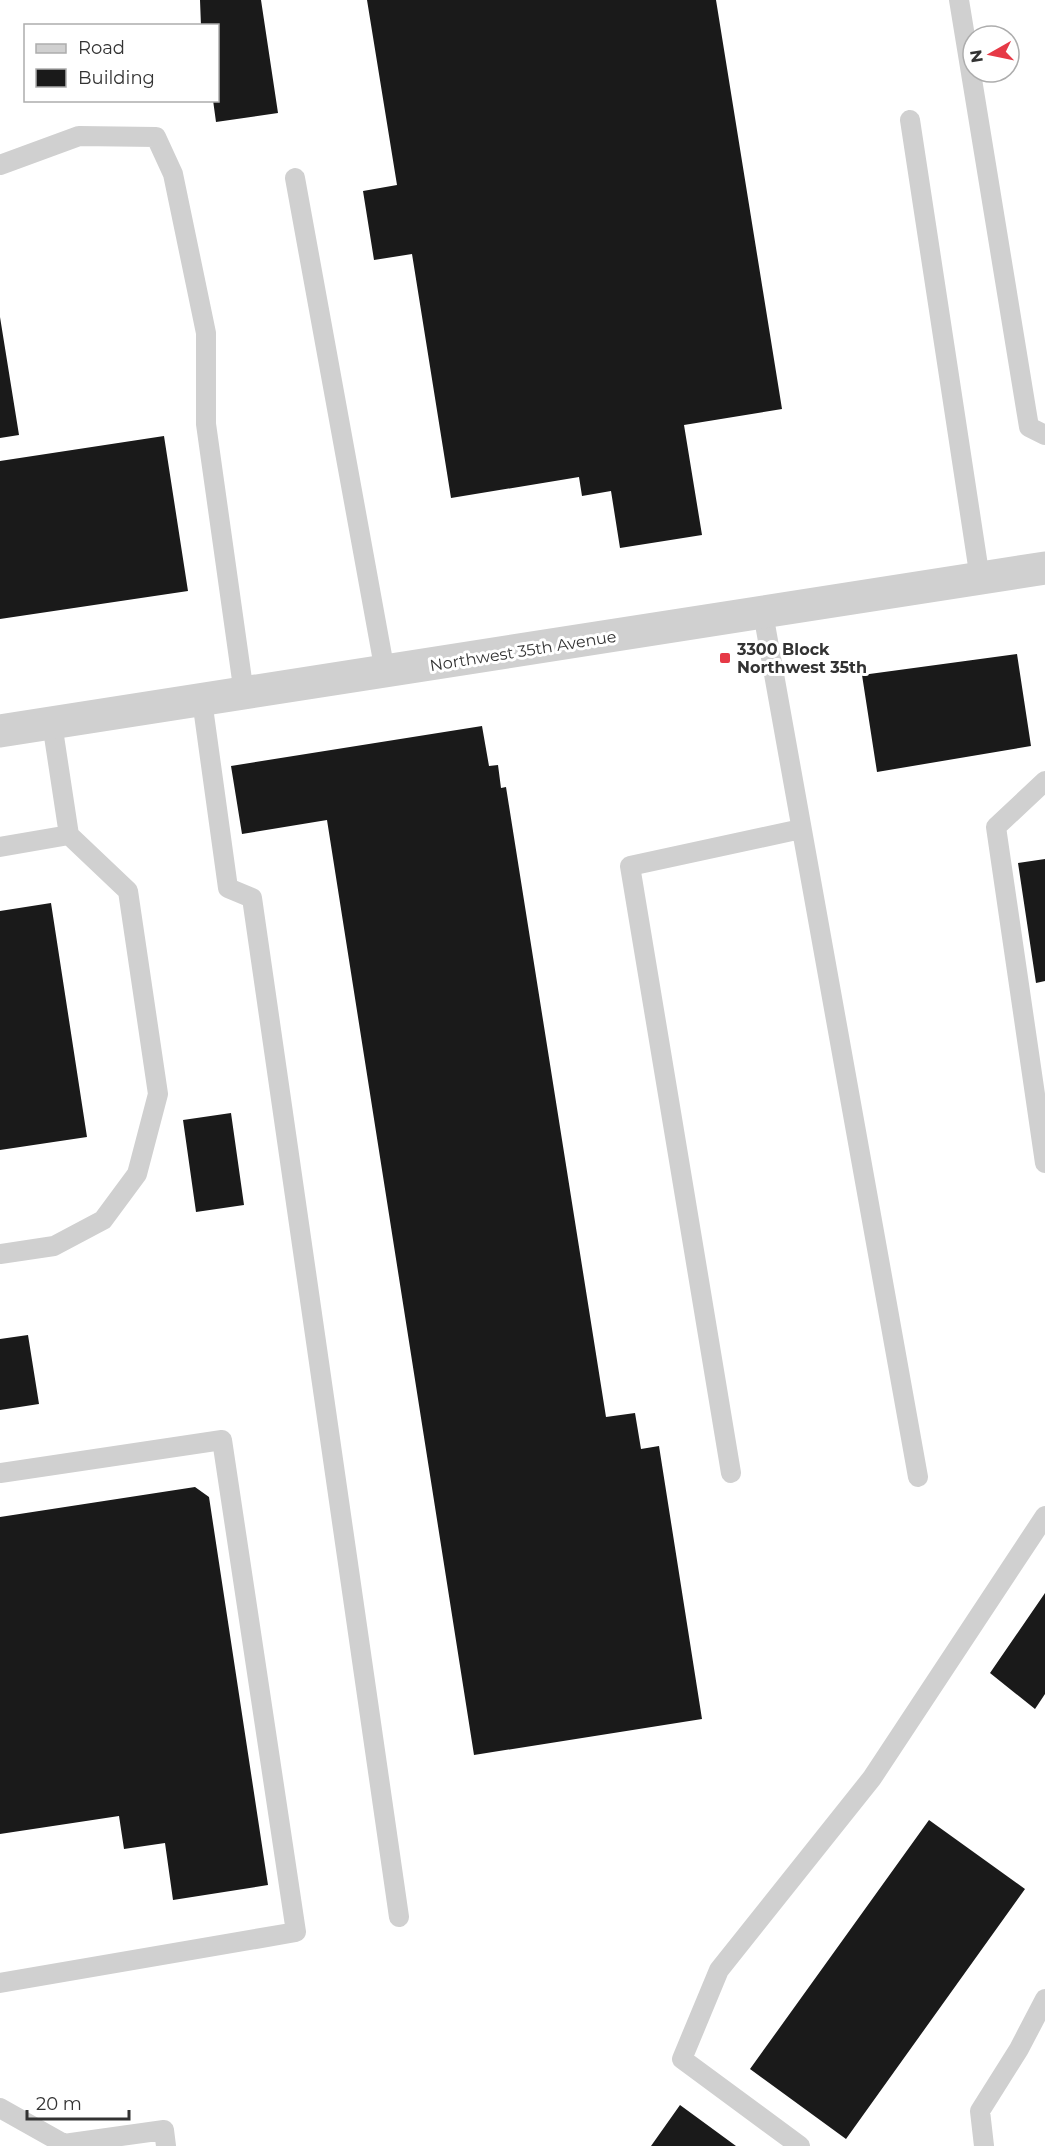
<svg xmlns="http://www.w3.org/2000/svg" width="1045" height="2146" viewBox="0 0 1045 2146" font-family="Montserrat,sans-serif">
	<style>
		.building { fill: #1a1a1a }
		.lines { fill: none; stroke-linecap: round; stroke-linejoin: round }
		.lane { stroke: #d0d0d0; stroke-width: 20 }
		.street { stroke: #d0d0d0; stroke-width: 33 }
		.poi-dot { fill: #e63946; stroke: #fff; stroke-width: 2 }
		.labels { text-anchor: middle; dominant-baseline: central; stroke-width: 6; stroke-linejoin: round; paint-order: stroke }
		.poi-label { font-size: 16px; font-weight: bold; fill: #333; stroke: #fff; text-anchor: start }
		.street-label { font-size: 16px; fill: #333; stroke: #fff }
	</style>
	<rect width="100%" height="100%" fill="#fff"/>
	<!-- building -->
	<path class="building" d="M200,0H261L278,113L216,122L213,100H218V26H201Z
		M367,0H716L782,409L684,425L702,535L620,548L611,491L582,496L579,477L451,498L412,254L374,260L363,191L397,185Z
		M0,317L19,435L0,438Z
		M164,436L188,591L0,619V461Z
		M1017,654L1031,746L877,772L862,675Z
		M482,726L489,766L498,765L501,788L506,787L606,1417L635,1413L641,1449L659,1446L702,1719L474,1755L327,820L242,834L231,766Z
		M1045,859V981L1036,983L1018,863Z
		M51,903L87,1137L0,1150V911Z
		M231,1113L244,1205L196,1212L183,1120Z
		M28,1335L39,1404L0,1410V1339Z
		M195,1487L209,1497L268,1885L173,1900L165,1843L124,1849L119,1816L0,1834V1517Z
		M1045,1593V1694L1035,1709L990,1673Z
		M929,1820L1025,1889L846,2139L750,2069Z
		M680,2105L736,2146H651Z"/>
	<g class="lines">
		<!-- lane -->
		<path class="lane" d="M959,0L1029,427L1045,435
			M910,120L980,579
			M0,165L79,136L156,137L173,174L206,333V424L244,694
			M295,178L385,672
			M763,613L918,1477
			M202,700L228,888L252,898L399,1917
			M1045,781L996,827L1045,1163
			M0,847L69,835L52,723
			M0,1254L54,1246L103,1220L137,1174L158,1094L128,891L69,835
			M0,1473L222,1440L296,1932L0,1983
			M731,1473L630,866L801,829
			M0,2108L64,2144L164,2130L166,2146
			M800,2146L682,2059L719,1970L872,1778L1045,1516
			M984,2146L980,2111L1019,2049L1045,1999"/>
		<!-- street -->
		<path class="street" d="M0,731L1045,568"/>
	</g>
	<!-- markers -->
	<rect class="poi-dot" x="719" y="652" width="12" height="12" rx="3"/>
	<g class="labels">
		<!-- poi labels -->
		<g class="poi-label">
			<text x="737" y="649">3300 Block<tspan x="737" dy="18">Northwest 35th</tspan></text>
		</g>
		<!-- street labels -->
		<g class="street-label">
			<text transform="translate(523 651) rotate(-9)">Northwest 35th Avenue</text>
		</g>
	</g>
	<!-- legend -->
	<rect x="24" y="24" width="195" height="78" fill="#ffffff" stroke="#adadad" stroke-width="1.5"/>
	<rect x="36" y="44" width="30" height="9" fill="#d0d0d0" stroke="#adadad" stroke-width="1.5"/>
	<text x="78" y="54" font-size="18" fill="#333333">Road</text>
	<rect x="36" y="69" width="30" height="18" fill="#1a1a1a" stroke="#adadad" stroke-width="1.5"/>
	<text x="78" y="84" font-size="18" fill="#333333">Building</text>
	<!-- north arrow -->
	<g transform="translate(991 54) rotate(261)"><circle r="28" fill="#ffffff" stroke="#adadad" stroke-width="1.5"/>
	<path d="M0-4.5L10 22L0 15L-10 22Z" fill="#e63946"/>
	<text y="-9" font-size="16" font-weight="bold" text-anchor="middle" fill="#333333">N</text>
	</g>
	<!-- scale -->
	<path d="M27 2110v9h102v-9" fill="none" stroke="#333333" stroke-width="3"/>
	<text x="36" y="2110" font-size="18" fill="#333333" stroke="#ffffff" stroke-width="4.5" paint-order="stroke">20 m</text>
</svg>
